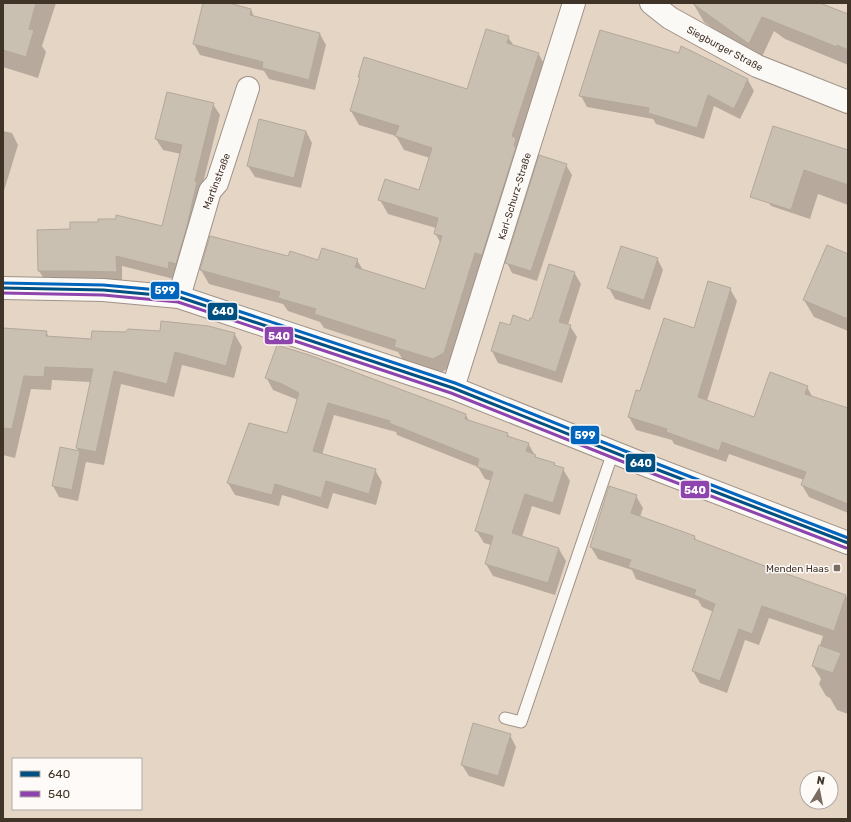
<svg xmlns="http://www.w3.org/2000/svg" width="851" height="822" font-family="Rubik,sans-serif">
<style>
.shadow{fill:#0003}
.building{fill:#cac0b2;stroke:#b2a89b}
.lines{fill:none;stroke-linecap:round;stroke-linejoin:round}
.service-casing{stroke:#9f9286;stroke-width:13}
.minor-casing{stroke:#9f9286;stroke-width:24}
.tertiary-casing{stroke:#9f9286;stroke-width:24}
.service{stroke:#fbf9f6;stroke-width:11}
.minor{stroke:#fbf9f6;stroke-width:22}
.tertiary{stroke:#fbf9f6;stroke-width:22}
.bus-1-casing{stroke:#fefaf7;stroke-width:6}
.bus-2-casing{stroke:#fefaf7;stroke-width:6}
.bus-3-casing{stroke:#fefaf7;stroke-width:6}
.bus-1{stroke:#005081;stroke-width:3}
.bus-2{stroke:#8e44ad;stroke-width:3}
.bus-3{stroke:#0065bd;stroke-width:3}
.poi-dot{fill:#7a6c60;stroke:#fefaf7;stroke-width:1.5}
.labels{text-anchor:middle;stroke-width:3;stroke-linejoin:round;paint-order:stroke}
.street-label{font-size:10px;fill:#403429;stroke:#fefaf7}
.poi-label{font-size:10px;fill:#403429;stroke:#fefaf7;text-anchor:end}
.line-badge{stroke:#fefaf7;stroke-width:1.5}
.badge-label{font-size:11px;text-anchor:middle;font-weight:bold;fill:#fff}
</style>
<rect width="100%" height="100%" fill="#e5d5c5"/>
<path class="shadow" d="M4 3H56L42 46 46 52 38 78 3 67Z
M204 3H225L251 10 255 18 320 34 326 45 315 90 269 79 264 71 200 55 194 44Z
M693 3H818L848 15V65L785 39 774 31 760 61 704 22Z
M508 37 514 46 538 53 546 67 451 367 442 372 403 360 398 352 324 328 320 322 288 311 283 304 209 284 201 270 289 257 318 261 357 260 363 270 426 290 441 244 435 233 436 228 388 214 380 200 420 191 430 158 404 150 396 136 359 125 351 111 361 79 359 76 467 90Z
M682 47 748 80 754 91 740 119 714 106 704 139 656 124 653 119 587 107 581 96 679 55Z
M213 104 220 115 201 191 174 279 122 266V283L46 282 39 271 163 227 181 154 163 150 156 139Z
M3 131 12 133 18 145 3 194Z
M306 131 312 143 301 188 255 177 248 166Z
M848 151V205L818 194 810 219 771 206 756 181Z
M566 165 572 175 537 281 512 273 507 263Z
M848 255V331L814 317 804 300Z
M657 258 663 270 650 310 615 299 609 288Z
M574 272 581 284 568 325 570 326 577 337 562 383 498 363 492 351 510 326 529 322 532 320Z
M730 289 737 301 707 401 755 418 807 387 813 398 848 410V513L809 497 802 485 804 480 729 454 726 462 674 444 672 440 636 430 629 417 641 392Z
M3 329 46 332 49 337 92 340 234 333 242 347 234 378 182 365 174 397 121 384 104 465 86 462 78 501 59 497 53 486 79 452 77 448 91 382 52 380 51 390 31 389 15 458 3 455Z
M311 357 466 415 469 421 507 433 510 438 528 443 537 459 554 464 556 467 563 469 570 481 560 515 532 506 522 537 559 549 566 561 555 595 493 576 486 564 491 545 484 543 476 530 492 481 485 479 478 467 397 435 396 432 334 415 322 455 375 470 382 482 376 505 333 493 328 509 282 495 279 506 235 495 228 483 288 434 298 400 273 390 266 377Z
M636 496 643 508 640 517 694 536 697 541 846 596 848 599V714L837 710 830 698 826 696 819 684 821 679 813 666 823 636 769 618 759 645 745 640 727 693 700 683 693 671 714 612 702 607 698 600 636 579 632 570 598 559 591 547Z
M510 735 516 747 504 787 469 776 462 765Z"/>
<path class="building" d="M3 3H36L29 29 34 30 26 57 3 50Z
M203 3H229L251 9 250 15 320 33 309 80 262 68 263 62 193 44Z
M692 3H820L848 14V50L837 45V47L762 17 749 44Z
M486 29 509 36 507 43 539 53 512 136 516 138 514 146 516 147 482 255 475 253 444 353 433 359 394 347 396 340 314 314 316 309 278 298 280 292 200 270 210 236 288 256 290 251 318 260 322 248 358 259 355 267 425 289 442 236 434 234 438 218 378 200 385 179 419 190 432 148 395 136 399 126 350 111 360 77H358L364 57 467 89Z
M600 30 679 53 681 46 748 79 734 109 708 95 697 128 648 113 649 108 579 96Z
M167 92 214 103 195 181 197 182 186 230 176 264 169 262 168 269 116 256 117 272 71 271H38L37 230 70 229V222H98V219H116V215L162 226 182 145 155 139Z
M259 119 306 131 294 178 247 166Z
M773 126 848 150V185L804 170 791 210 750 197Z
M539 155 567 164 531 271 505 263Z
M827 245 848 254V319L803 300Z
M621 246 658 258 644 300 607 288Z
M549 264 575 272 559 322 571 325 556 372 491 351 500 322 510 325 513 315 529 321 530 318H532Z
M708 281 731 288 698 397 754 417 770 372 808 386 805 394 848 408V504L801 485 806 472 722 442 719 451 666 432 667 429 628 417 636 390 640 391 664 318 694 328Z
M161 321 208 326 235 333 226 366 175 352 167 384 114 371 96 452 76 448 93 369 45 367 44 377 24 376 12 429 3 428V328L47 331 46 336 91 339 92 331 125 332 128 329 160 331Z
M277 345 312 356 466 414 465 419 508 433 507 436 529 443 526 451 536 455 535 457 555 463 554 465 564 468 553 503 525 494 512 533 559 548 548 583 485 564 493 536 475 531 493 472 477 467 479 459 389 423 390 421 328 403 313 451 376 469 369 494 326 481 321 498 275 484 272 495 227 483 249 423 287 433 299 393 282 384 265 378Z
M60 447 80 451 72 490 52 486Z
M609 486 637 495 631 513 695 536 694 539 762 565 846 595 834 631 762 606 752 634 739 629 720 681 692 671 715 604 694 595 696 590 628 567 631 560 590 547Z
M819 645 841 653 833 673 812 666Z
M473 723 511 734 498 776 461 765Z"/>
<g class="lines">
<g class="service-casing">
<path id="service" d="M505 718 521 722 613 452"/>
</g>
<g class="minor-casing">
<path id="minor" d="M651 3 670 18 757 66 848 102
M179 297 210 191 217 183 248 88
M453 388 574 3"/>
</g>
<g class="tertiary-casing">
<path id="tertiary" d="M3 288 103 290 179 297 453 388 648 466 848 543"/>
</g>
<use href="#service" class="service"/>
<use href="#minor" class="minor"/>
<use href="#tertiary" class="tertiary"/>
<g class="bus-1-casing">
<path id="bus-1" d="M3 288 103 290 179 297 453 388 648 466 848 543"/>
</g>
<g class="bus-2-casing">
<path id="bus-2" d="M3 293 103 295 178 302 451 393 646 471 846 548"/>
</g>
<g class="bus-3-casing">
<path id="bus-3" d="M3 283 103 285 181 292 455 383 650 461 848 538"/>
</g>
<use href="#bus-1" class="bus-1"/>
<use href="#bus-2" class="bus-2"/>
<use href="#bus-3" class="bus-3"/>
</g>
<rect class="poi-dot" x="833" y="564" width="8" height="8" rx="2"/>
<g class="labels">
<g class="street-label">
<text transform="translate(725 48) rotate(28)" y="4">Siegburger Straße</text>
<text transform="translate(216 181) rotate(-69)" y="4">Martinstraße</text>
<text transform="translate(514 196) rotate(-73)" y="4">Karl-Schurz-Straße</text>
</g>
<g class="poi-label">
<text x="829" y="572">Menden Haas</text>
</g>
</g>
<g class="line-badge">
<rect x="150" y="281" width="30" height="19" rx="4" fill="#0065bd"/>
<rect x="207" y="302" width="31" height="19" rx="4" fill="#005081"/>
<rect x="264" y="326" width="30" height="19" rx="4" fill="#8e44ad"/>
<rect x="570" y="425" width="30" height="20" rx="4" fill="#0065bd"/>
<rect x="625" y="453" width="31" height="20" rx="4" fill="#005081"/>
<rect x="680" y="480" width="30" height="19" rx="4" fill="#8e44ad"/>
</g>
<g class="badge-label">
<text x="165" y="294">599</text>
<text x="223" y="315">640</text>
<text x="279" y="340">540</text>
<text x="585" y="439">599</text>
<text x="641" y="467">640</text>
<text x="695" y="494">540</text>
</g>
<rect width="851" height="822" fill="none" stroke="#403429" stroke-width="8"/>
<rect x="12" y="758" width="130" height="52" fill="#fefaf7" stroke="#b2aba5"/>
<rect x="20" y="771" width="20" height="6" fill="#005081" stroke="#b2aba5"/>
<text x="48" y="778" font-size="12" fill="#403429">640</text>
<rect x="20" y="791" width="20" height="6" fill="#8e44ad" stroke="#b2aba5"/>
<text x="48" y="798" font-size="12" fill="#403429">540</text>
<g transform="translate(819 790) rotate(10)"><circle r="19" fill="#fefaf7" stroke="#b2aba5"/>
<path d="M0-3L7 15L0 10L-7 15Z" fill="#7a6c60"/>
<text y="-6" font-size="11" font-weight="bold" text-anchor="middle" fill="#403429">N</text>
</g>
</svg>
